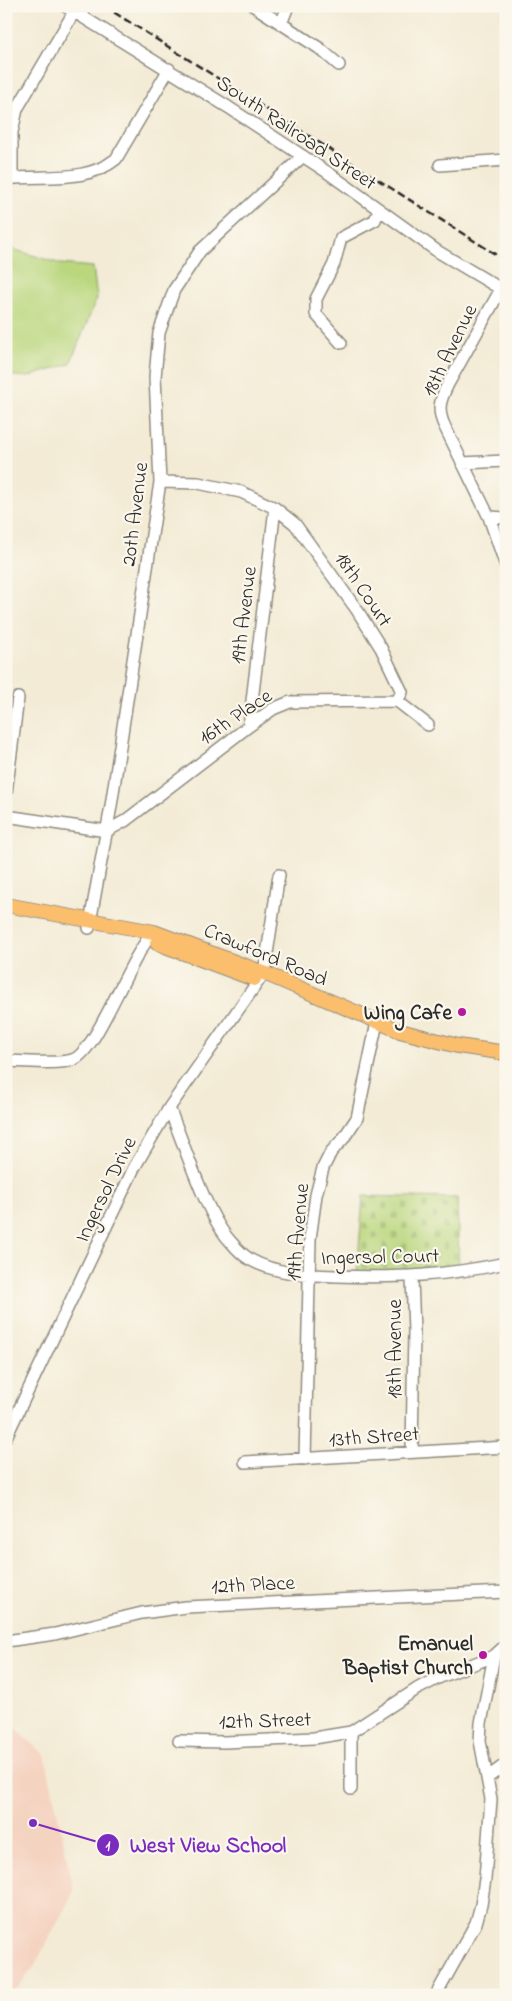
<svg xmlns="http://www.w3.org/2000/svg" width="512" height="2001" font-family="'Indie Flower',sans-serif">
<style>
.built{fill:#f5d3c1}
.cemetery{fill:url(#cemetery-stones);stroke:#728154}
.garden{fill:#bad77e;stroke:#728154}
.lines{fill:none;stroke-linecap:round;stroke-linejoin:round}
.minor-casing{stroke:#8f8b80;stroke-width:14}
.major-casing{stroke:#8f8b80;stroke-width:16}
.minor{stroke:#fff;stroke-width:11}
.major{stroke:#fabe6d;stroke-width:14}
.rail{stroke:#2b2b2b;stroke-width:2.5;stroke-dasharray:8 4;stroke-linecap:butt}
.poi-dot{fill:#b5179e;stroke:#fbf7ec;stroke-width:2}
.labels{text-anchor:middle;stroke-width:4.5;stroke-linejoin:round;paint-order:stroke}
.street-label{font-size:21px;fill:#2b2b2b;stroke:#fbf7ec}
.poi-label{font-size:21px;font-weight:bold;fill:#2b2b2b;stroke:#fbf7ec;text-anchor:end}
.leader{fill:none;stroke:#7b2cbf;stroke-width:2}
.callout-dot{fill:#7b2cbf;stroke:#fbf7ec;stroke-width:2}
.mark-label{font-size:15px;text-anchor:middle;font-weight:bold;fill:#fff}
.callout-label{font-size:22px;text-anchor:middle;font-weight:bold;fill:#7b2cbf;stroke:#fbf7ec;stroke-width:4.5;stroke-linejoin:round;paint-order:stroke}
</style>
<defs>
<pattern id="cemetery-stones" width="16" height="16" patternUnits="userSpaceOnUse" patternTransform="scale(1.25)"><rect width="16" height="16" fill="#bad77e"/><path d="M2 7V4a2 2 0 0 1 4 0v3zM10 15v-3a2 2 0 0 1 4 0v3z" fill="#a0b96d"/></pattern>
</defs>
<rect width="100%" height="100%" fill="#fbf7ec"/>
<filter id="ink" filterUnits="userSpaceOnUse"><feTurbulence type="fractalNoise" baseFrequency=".02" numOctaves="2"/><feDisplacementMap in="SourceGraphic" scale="10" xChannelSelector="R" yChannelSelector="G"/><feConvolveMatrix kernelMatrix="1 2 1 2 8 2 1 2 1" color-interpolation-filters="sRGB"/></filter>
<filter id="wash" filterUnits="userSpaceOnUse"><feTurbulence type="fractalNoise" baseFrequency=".0096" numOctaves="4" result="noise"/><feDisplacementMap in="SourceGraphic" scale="20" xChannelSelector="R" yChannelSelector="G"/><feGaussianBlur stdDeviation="1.12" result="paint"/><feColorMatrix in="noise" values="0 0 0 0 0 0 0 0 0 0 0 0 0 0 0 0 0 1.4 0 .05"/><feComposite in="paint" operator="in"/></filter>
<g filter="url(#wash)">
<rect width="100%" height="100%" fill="#f3ebd5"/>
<path class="built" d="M6 1720 45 1755 74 1891 34 1967 12 1995H6Z"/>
<path class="cemetery" d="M363 1196 457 1198 459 1268 357 1275Z"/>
<path class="garden" d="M6 247 61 264 93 267 97 298 70 364 28 377 6 375Z"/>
</g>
<g filter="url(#ink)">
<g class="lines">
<g class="minor-casing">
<path id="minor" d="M65 6 228 107 327 172 437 251 506 292
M254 6 319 48 339 65
M281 24 288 6
M440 165 506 160
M12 178V132L17 109 74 12
M6 179C44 174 85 184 116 159L169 69
M501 289 448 384C440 400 437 409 444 425L489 517 506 566
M341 343 316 314V299L334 264 341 238 375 220 379 210
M462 463 506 461
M160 482 198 483 241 492 275 508 295 524 357 610 381 648 402 692 397 701
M489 517 506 518
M249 726 275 508
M6 793 18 698
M6 816 107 831 125 821 249 726 273 709 290 702 397 701 428 725
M89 928 111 806 160 482 155 377 159 333 174 290 200 251 303 156
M6 1061C25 1061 55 1065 72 1060 97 1053 129 956 154 932
M169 1108C184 1143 206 1216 231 1242 236 1248 244 1256 251 1260 276 1274 307 1275 336 1276 398 1278 445 1276 506 1263
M412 1278 414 1331 412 1451
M6 1437 134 1168 169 1108 264 973 279 875
M305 1459 310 1239 316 1195 323 1168 331 1152 343 1139 357 1118 377 1022
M245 1462 506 1447
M6 1641 55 1634 142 1613 186 1607 506 1592
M351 1732V1789
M179 1741 225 1742 314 1738 351 1732 417 1689 440 1677 494 1656
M487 1778 506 1764
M436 1995 476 1923 481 1905 485 1879 491 1799 480 1741 481 1723 494 1656 506 1645"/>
</g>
<g class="major-casing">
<path id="major" d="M6 905 154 932 264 973 400 1031 458 1046 506 1053
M157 943 254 979"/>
</g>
<use href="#minor" class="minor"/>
<use href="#major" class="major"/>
<path class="rail" d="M104 6 506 261"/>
</g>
</g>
<g class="poi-dot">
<circle cx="462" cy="1012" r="5"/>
<circle cx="483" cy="1655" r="5"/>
</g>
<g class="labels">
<g class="street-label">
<text transform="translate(297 132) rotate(34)" y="7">South Railroad Street</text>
<text transform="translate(449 350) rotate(-64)" y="7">18th Avenue</text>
<text transform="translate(134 514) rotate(-83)" y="7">20th Avenue</text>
<text transform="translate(364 589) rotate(56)" y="7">18th Court</text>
<text transform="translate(243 615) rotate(-83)" y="7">19th Avenue</text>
<text transform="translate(235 716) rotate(-34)" y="7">16th Place</text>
<text transform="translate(266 954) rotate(23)" y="7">Crawford Road</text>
<text transform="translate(105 1189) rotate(-64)" y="7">Ingersol Drive</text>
<text transform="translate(297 1232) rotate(-85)" y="7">19th Avenue</text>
<text transform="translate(380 1256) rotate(-1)" y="7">Ingersol Court</text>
<text transform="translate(394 1349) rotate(-90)" y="7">18th Avenue</text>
<text transform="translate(374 1436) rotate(-4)" y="7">13th Street</text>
<text transform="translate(253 1584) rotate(-3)" y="7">12th Place</text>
<text transform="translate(265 1720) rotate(-2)" y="7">12th Street</text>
</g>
<g class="poi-label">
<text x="452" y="1019">Wing Cafe</text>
<text x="473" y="1650">Emanuel<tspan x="473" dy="24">Baptist Church</tspan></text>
</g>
</g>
<path class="leader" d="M33 1823L108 1845"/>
<g class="callout-dot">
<circle cx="33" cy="1823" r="5"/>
<circle cx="108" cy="1845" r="12"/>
</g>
<g class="mark-label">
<text x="108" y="1850">1</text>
</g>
<g class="callout-label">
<text x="208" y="1852">West View School</text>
</g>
<rect width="512" height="2001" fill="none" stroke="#fbf7ec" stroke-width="25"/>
</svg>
